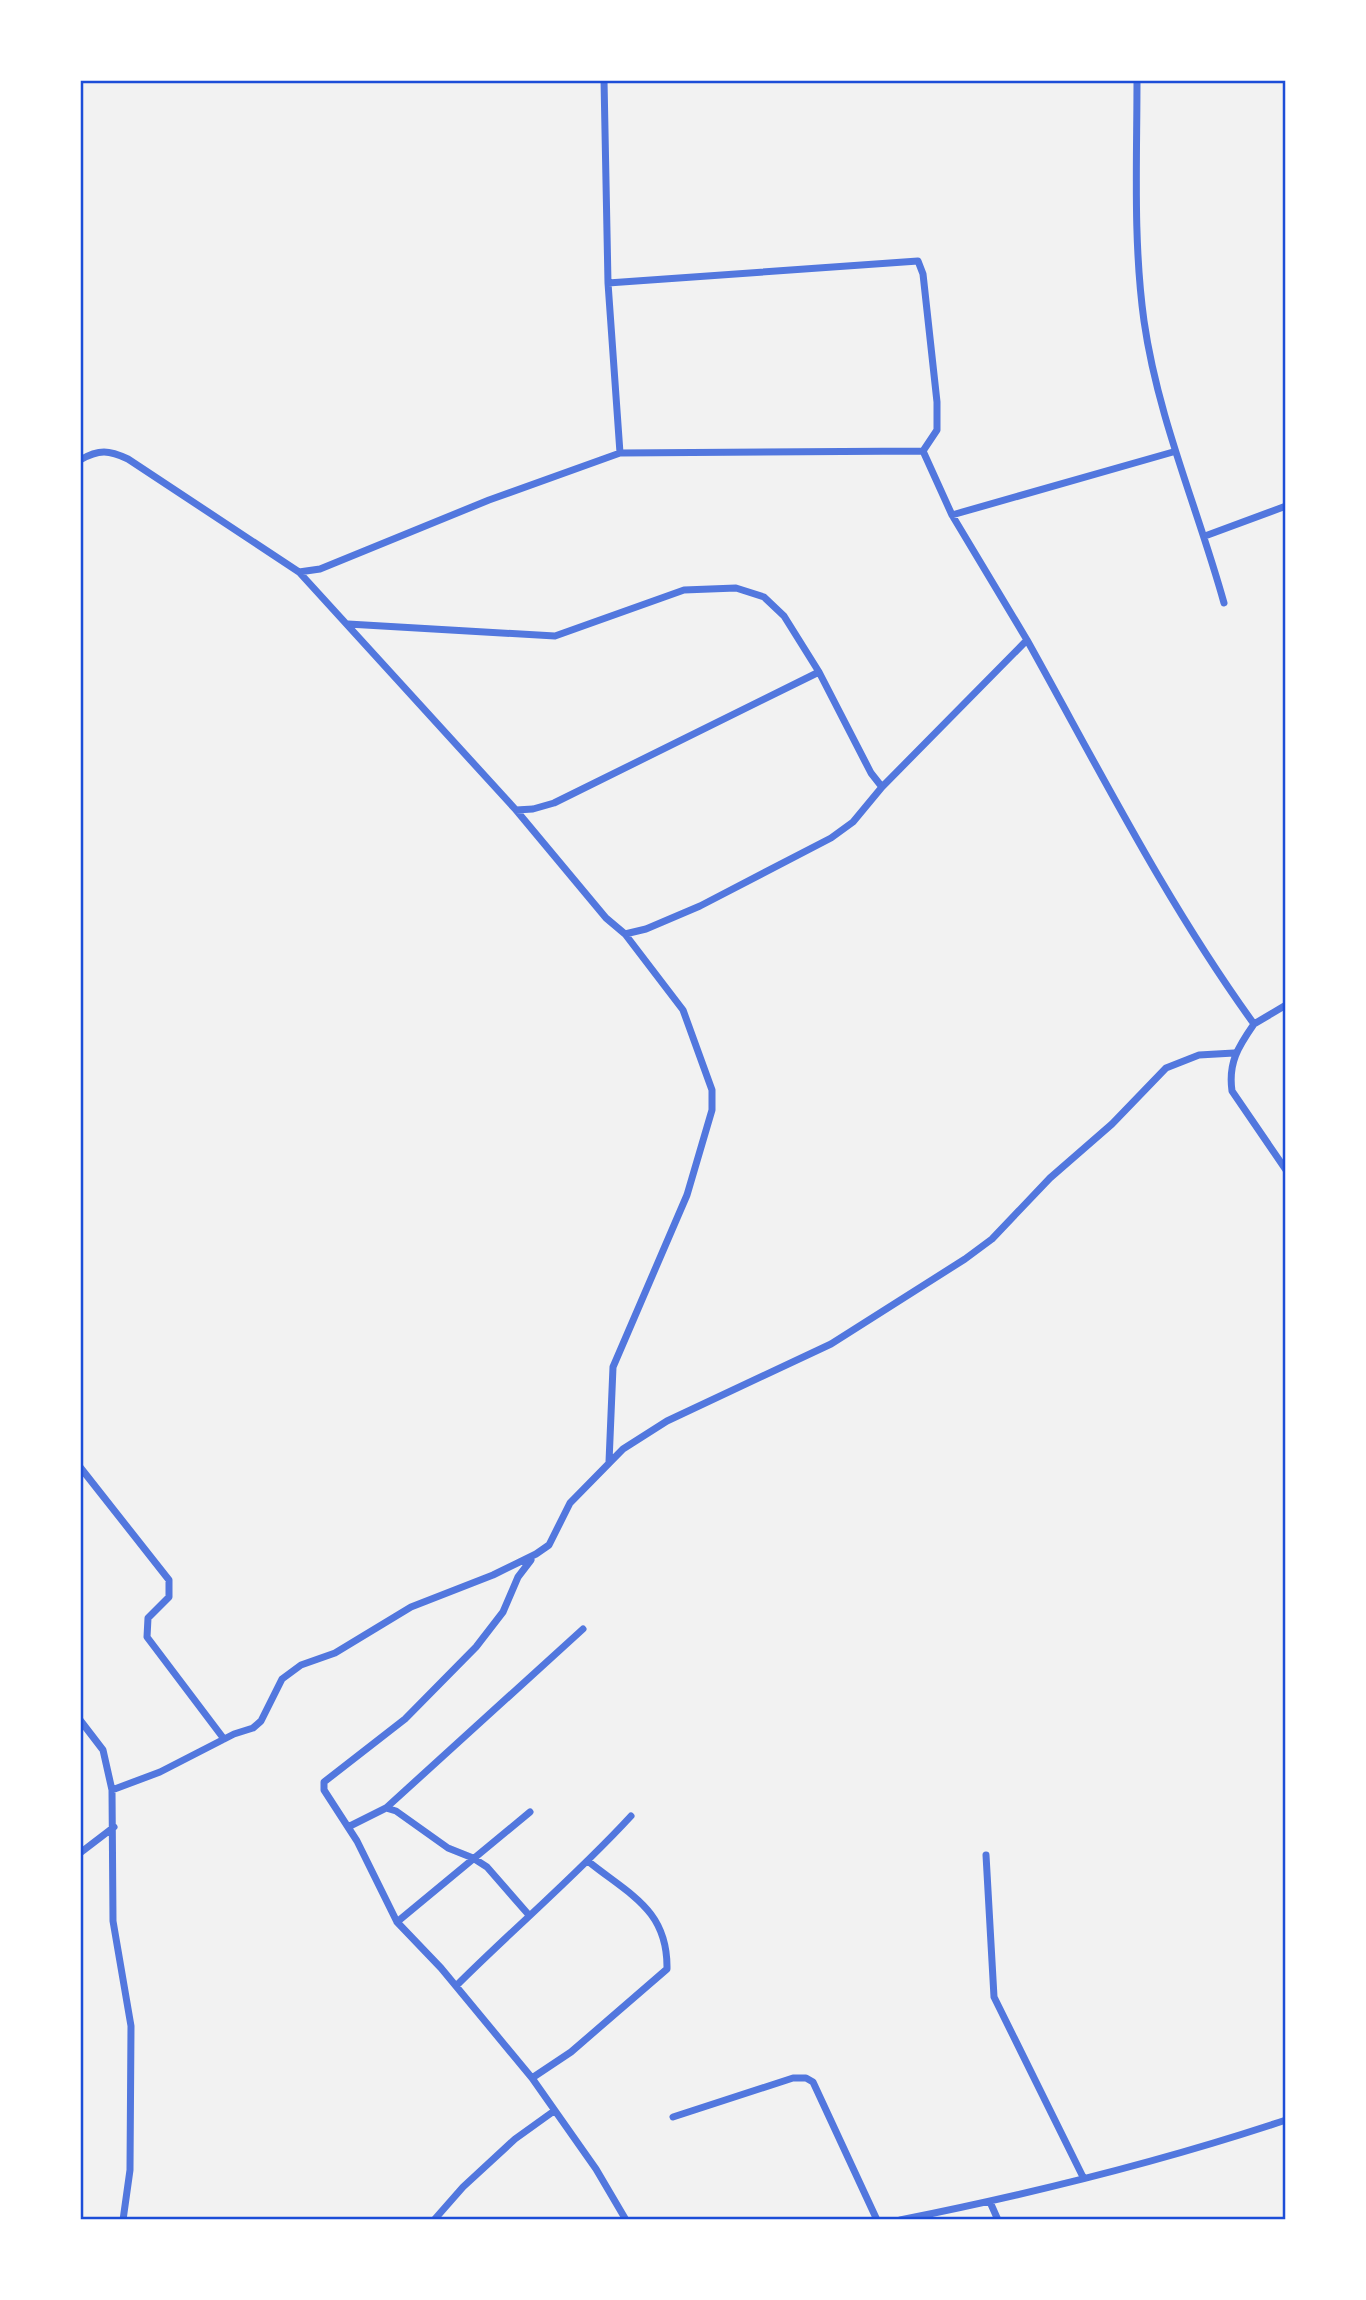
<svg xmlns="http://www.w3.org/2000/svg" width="1366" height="2300" font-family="'Source Sans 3',sans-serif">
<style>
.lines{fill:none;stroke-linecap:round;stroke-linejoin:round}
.minor{stroke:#5277de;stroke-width:7}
.neatline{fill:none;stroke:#1d4ed8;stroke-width:2.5}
</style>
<rect width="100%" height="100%" fill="#f2f2f2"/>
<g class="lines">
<path class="minor" d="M1137 80C1137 161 1133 241 1144 321 1158 419 1198 509 1224 603
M608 283 918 261 923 274 937 402V430L923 451
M80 460C99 449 109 450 128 459L299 572 320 569 489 500 620 453
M952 515 1173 452
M1205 536 1286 506
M299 572 516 810 533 809 554 803 819 672
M348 624 555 636 684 590 736 588 764 597 784 616 819 672 871 773 882 787
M1027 640C1099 769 1167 904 1254 1024L1286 1005
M516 810 606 918 625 934 646 929 700 906 831 838 853 822 882 787 1027 640 952 515 923 451 620 453 608 283 604 80
M1254 1024C1238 1047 1228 1063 1232 1091L1286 1170
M609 1462 613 1367 687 1195 712 1110V1090L683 1010 625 934
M80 1467 169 1580V1597L148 1618 147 1637 224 1739
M531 1560 518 1577 503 1612 476 1647 405 1719 324 1782V1790L357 1841 397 1922 441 1968 532 2078 596 2169 626 2220
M80 1720 103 1750 112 1790 113 1921 131 2026 130 2170 123 2220
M112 1790 160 1772 234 1734 253 1728 261 1721 282 1679 301 1665 335 1653 411 1607 493 1575 536 1554 549 1545 570 1503 623 1449 667 1421 831 1344 965 1259 992 1239 1050 1178 1112 1124 1166 1068 1199 1055 1234 1053
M386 1808 583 1629
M348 1827 386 1808 396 1811 448 1848 473 1858 487 1867 528 1914
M80 1853 114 1827
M986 1855 994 1997 1083 2177
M397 1922 530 1812
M456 1986C514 1928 576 1876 631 1816
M532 2078 571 2052 667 1969C668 1910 630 1895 589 1862
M673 2117 793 2078H806L813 2082 877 2220
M990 2202 998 2220
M434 2220 463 2187 515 2139 554 2111
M900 2220C1030 2194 1160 2162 1286 2120"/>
</g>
<rect width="1366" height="2300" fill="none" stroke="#ffffff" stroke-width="164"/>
<rect x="82" y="82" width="1202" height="2136" class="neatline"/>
</svg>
